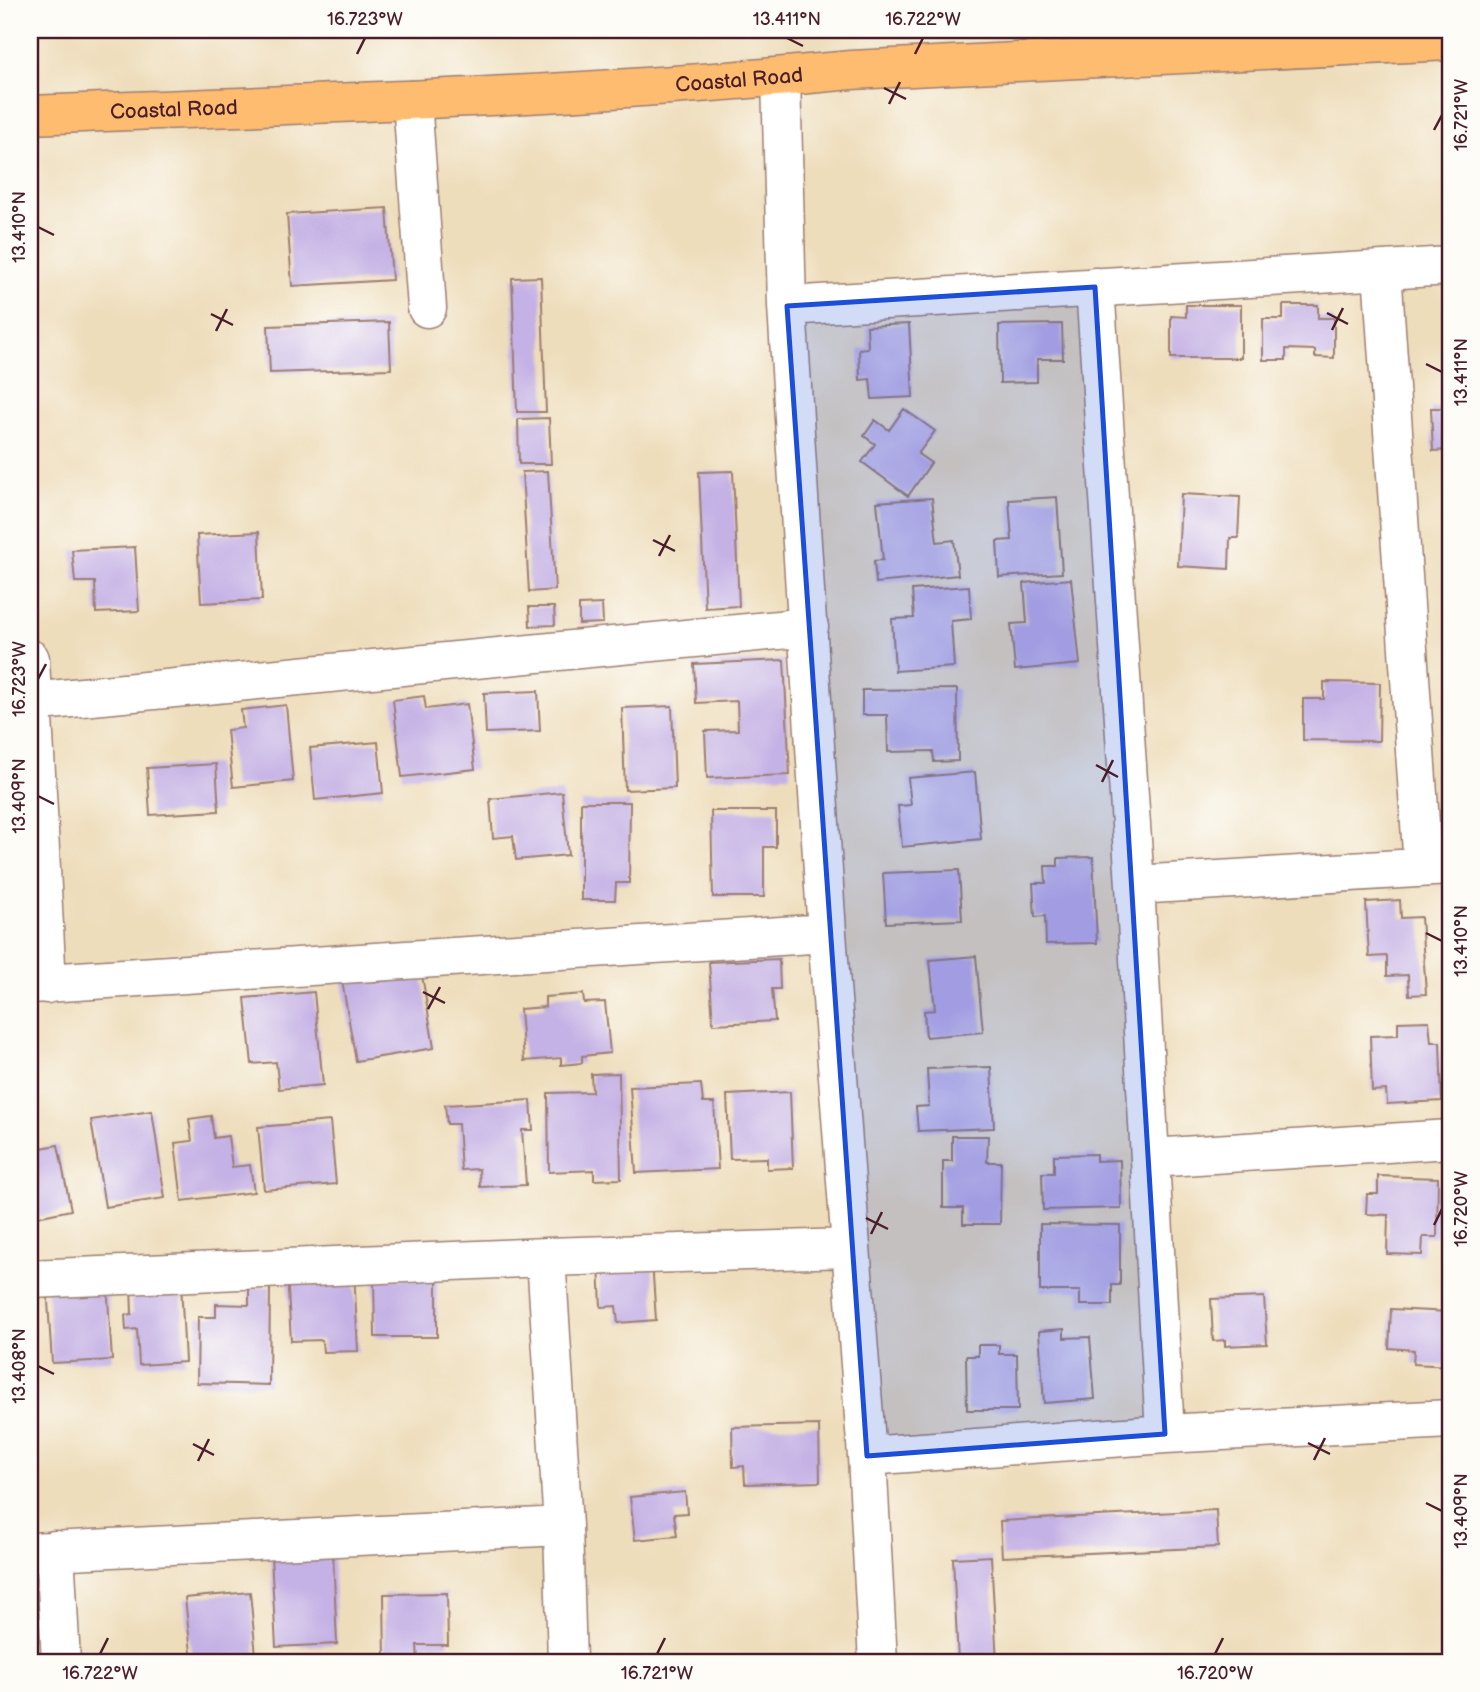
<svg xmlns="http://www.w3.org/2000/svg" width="1480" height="1692" font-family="'Balsamiq Sans',sans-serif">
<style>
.building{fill:#c4b1e5}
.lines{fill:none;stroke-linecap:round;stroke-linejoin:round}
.minor-casing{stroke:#9c7e73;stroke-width:41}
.major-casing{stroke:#9c7e73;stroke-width:41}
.minor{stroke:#fff;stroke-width:38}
.major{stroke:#febc70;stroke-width:38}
.marked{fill:#1d4ed8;fill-opacity:0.2;stroke:#1d4ed8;stroke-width:5;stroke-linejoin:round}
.ticks{fill:none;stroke:#4a1f2b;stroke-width:2.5}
.labels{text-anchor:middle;stroke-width:5;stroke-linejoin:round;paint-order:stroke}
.street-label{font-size:21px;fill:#4a1f2b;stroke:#fdfcf7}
.neatline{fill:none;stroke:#4a1f2b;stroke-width:2.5}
.ticks-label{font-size:18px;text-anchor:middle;fill:#4a1f2b}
</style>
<rect width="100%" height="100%" fill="#fdfcf7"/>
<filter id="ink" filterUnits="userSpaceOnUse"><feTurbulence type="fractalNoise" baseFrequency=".0143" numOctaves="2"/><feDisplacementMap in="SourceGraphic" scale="14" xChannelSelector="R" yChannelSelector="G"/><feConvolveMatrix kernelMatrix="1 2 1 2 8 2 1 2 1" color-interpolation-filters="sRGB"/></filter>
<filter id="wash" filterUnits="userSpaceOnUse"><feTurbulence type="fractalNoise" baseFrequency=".00686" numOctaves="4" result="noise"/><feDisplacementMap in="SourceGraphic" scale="28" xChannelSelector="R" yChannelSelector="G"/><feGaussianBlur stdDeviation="1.57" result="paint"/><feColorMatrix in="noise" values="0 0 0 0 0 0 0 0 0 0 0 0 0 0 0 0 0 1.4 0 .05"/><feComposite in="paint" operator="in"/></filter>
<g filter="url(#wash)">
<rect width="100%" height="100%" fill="#edb"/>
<g id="blocks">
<path class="building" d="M387 208 392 280 292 286 287 214Z
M541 277 546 412H517L512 278Z
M1186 305H1241V358H1171V316L1186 317Z
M1283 305H1318V318H1334V358L1315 357V350L1286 349V360H1263V319H1283Z
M389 322 391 369 270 373 268 326Z
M909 324 913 397 872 399 870 379 860 380 859 349 868 348 867 326Z
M1062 324 1063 359H1037V382L1000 383 999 325Z
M1431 408H1450V450L1433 451Z
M904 409 935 431 918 454 931 463 908 496 862 462 875 444 864 436 875 420 889 430Z
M549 418 551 464H519L518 419Z
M548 471 555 590 529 592 522 472Z
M733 471 739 606 705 608 699 472Z
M1181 494 1240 497 1238 538H1230L1229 569 1178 566Z
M1057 497 1062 573 999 577 997 541 1012 540 1009 500Z
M932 498 937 542 954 540 958 575 876 583 874 561 883 560 877 502Z
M259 532 262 600 201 603 197 535Z
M135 547 139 611 96 613 95 582H75L72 550Z
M1071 579 1080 664 1015 670 1011 624 1027 623 1024 583Z
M969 586 971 619 951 621 954 667 895 671 892 619 914 618 912 590Z
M602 604 603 623 579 624V605Z
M529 607H554L555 625 530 626Z
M784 660 790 775 707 778 705 731 738 730 737 701 696 703 694 664Z
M1324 682 1380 683 1379 741 1303 740V699H1324Z
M957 689 958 761 934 762 933 751 888 752 887 715H862V690Z
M538 691 540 731 486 733 484 693Z
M424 696 426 709 467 704 475 769 402 777 393 700Z
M286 705 293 781 233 787 227 730 243 728 241 710Z
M672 706 675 788 625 790 622 708Z
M378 742 383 793 315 800 310 748Z
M216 764 219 811 150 815 147 768Z
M975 772 981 839 902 847 898 806 911 805 908 778Z
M562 792 568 855 516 860 513 836 493 838 490 799Z
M581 802H630L629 883H616L615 900H581Z
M711 811H776V847H764V897H713Z
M1093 857 1097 943 1046 944 1045 916 1035 917 1033 883H1046L1045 866H1058V858Z
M959 870 962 920 886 923 883 873Z
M1400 900 1401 918 1421 917 1426 994 1409 995 1408 975 1387 976V956L1369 957 1366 902Z
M976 956 983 1032 926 1037 924 1011 935 1010 930 960Z
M779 959 780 989H772L775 1021 713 1024 709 962Z
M375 975 376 982 422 975 434 1048 356 1061 342 981Z
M314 992 323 1085 279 1089 276 1062 252 1064 245 998Z
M583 994 584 1003 605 1002 610 1053 582 1056V1063L561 1065V1058L524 1061 520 1009 545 1007V997Z
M1429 1021 1431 1042H1440L1442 1101 1387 1104 1386 1090 1372 1091 1370 1036 1398 1035V1022Z
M991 1067 994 1128 918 1131 916 1107 929 1106 927 1069Z
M30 1068 36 1103 30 1104Z
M619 1073 621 1179 594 1180V1170L549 1172 548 1093 592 1092 591 1074Z
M701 1084 703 1103H714L718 1169 636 1173 630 1087Z
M790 1092 793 1168 767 1169V1158L730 1159 727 1095Z
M531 1100 533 1130H522L526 1185 480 1187 479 1169 461 1170 458 1124H447L445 1105Z
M152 1111 165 1198 105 1207 91 1120Z
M211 1116 214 1138 228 1136 232 1167 250 1165 254 1192 182 1201 175 1143 192 1141 189 1119Z
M330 1121 336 1184 264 1190 258 1127Z
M952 1136H988L987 1162H1001L1000 1224H963V1208H943V1161H952Z
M58 1145 71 1210 32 1218 30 1207V1150Z
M1096 1154V1161L1120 1160 1121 1208 1043 1210 1042 1173H1054V1155Z
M1378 1176 1438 1178 1437 1237H1423L1422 1255 1387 1254 1388 1215 1366 1214 1367 1194H1378Z
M1040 1224 1120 1225V1285H1112V1305H1080V1291H1040Z
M652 1261 656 1320 618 1323 616 1306 601 1307 599 1264Z
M354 1270 358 1351 323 1352 322 1340 291 1341 287 1274Z
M374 1279H437V1337H375Z
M181 1282 185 1362 139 1365 137 1329 126 1330 125 1315 132 1314 131 1285Z
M107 1283 112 1360 52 1363 47 1286Z
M249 1287H270L269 1385 197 1383 198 1317H216V1304L249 1305Z
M1264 1297 1267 1344 1225 1346V1340L1213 1341 1211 1299Z
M1391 1309 1450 1312V1366L1413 1364 1414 1350 1389 1348Z
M1064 1329V1338L1090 1337 1095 1399 1044 1403 1039 1331Z
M978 1345H999V1354H1017L1018 1410H967L966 1356H978Z
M819 1425 820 1482 745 1484 744 1466 733 1467 732 1427Z
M685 1492 687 1513 674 1514 677 1536 635 1540 630 1497Z
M1216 1510 1218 1547 1002 1557 1000 1521Z
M333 1553 337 1644 276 1647 271 1556Z
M991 1556 997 1662H958L953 1558Z
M250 1592 256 1656 192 1662 185 1598Z
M447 1593 448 1645H417L418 1662H385L384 1594Z"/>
</g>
</g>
<g filter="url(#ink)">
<use href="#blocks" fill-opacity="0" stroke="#9c7e73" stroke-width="2"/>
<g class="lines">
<g class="minor-casing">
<path id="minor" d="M781 77 787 306 793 403 827 933 867 1456 878 1662
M412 100 427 308
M1382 271 1423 867
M1095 287 1135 885 1165 1434
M787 306 1450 266
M30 659 47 984
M30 702 809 627
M1135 885 1450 866
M30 984 827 933
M1151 1158 1450 1139
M546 1257 563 1526 567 1662
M30 1279 546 1257 849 1248
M867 1456 1165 1434 1450 1419
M55 1550 61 1662
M30 1552 563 1526"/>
</g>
<g class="major-casing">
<g id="major">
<path id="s1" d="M30 115C304 104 578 97 851 70L1450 41"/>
</g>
</g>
<use href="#minor" class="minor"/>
<use href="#major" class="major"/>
</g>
</g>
<path class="marked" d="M1095 287 1165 1434 867 1456 787 306Z"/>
<path class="ticks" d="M787 38 803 46M357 54 365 38M915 54 923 38M884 88 906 99M889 104 900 82M1434 130 1442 115M38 227 54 235M1327 313 1348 324M211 314 233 325M1332 330 1343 308M216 331 227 309M1426 364 1442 372M653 540 675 551M659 556 670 535M38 679 46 664M1096 765 1118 777M1102 782 1113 760M38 796 54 804M1426 933 1442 941M423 992 445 1003M428 1009 440 987M866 1218 888 1229M1434 1225 1442 1209M871 1234 882 1212M38 1366 54 1374M1308 1443 1330 1454M193 1444 214 1455M1314 1460 1325 1438M198 1461 209 1439M1426 1503 1442 1511M100 1654 108 1638M657 1654 665 1638M1215 1654 1223 1638"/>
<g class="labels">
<g class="street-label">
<text dy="7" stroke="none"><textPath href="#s1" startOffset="710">Coastal Road</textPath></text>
<text dy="7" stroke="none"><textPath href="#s1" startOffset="144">Coastal Road</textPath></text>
</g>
</g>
<rect width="1480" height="1692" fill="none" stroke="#fdfcf7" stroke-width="77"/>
<rect x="38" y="38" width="1404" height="1616" class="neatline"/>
<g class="ticks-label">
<text x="365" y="25">16.723°W</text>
<text x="787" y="25">13.411°N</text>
<text x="923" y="25">16.722°W</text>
<text transform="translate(1461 115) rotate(-90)" y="6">16.721°W</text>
<text transform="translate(19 227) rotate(-90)" y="6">13.410°N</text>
<text transform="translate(1461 372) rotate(-90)" y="6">13.411°N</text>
<text transform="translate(19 679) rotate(-90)" y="6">16.723°W</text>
<text transform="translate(19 796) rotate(-90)" y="6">13.409°N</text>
<text transform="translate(1461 941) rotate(-90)" y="6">13.410°N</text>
<text transform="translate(1461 1209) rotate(-90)" y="6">16.720°W</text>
<text transform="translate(19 1366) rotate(-90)" y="6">13.408°N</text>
<text transform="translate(1461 1511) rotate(-90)" y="6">13.409°N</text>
<text x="100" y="1679">16.722°W</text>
<text x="657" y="1679">16.721°W</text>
<text x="1215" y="1679">16.720°W</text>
</g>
</svg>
